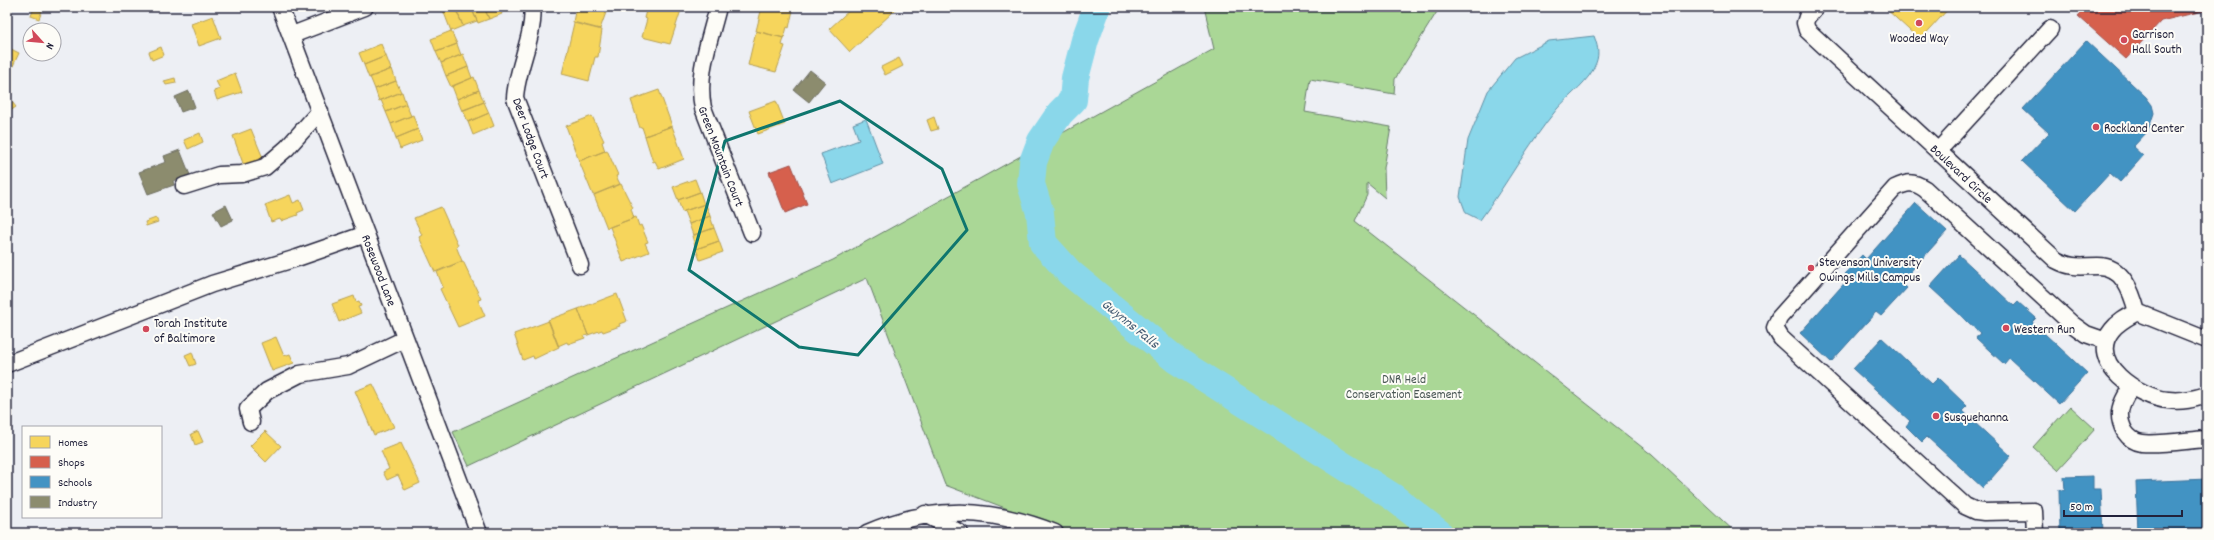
<svg xmlns="http://www.w3.org/2000/svg" width="2214" height="540" font-family="Dekko,sans-serif">
<style>
.green{fill:#aad796;stroke:#667c68}
.water{fill:#8ad7ea;stroke:#608fa4}
.homes{fill:#f6d55c;stroke:#b69f52}
.shops{fill:#d6604d;stroke:#a04d48}
.schools{fill:#4393c3;stroke:#39719a}
.industry{fill:#8c8c6e;stroke:#6c6c5f}
.lines{fill:none;stroke-linecap:round;stroke-linejoin:round}
.river{stroke:#8ad7ea;stroke-width:28}
.minor-casing{stroke:#22223b;stroke-width:19}
.minor{stroke:#fdfcf7;stroke-width:16}
.marked{fill:none;stroke:#0f766e;stroke-width:3;stroke-linejoin:round}
.poi-dot{fill:#d1495b;stroke:#fdfcf7;stroke-width:1.5}
.labels{text-anchor:middle;stroke-width:4;stroke-linejoin:round;paint-order:stroke}
.poi-label{font-size:13px;fill:#22223b;stroke:#fdfcf7;text-anchor:start}
.street-label{font-size:13px;fill:#22223b;stroke:#fdfcf7}
.park-label{font-size:13px;fill:#4b5856;stroke:#fdfcf7}
.water-label{font-size:14px;font-style:italic;fill:#415870;stroke:#fdfcf7}
</style>
<rect width="100%" height="100%" fill="#edeff4"/>
<filter id="ink" filterUnits="userSpaceOnUse"><feTurbulence type="fractalNoise" baseFrequency=".025" numOctaves="2"/><feDisplacementMap in="SourceGraphic" scale="8" xChannelSelector="R" yChannelSelector="G"/><feConvolveMatrix kernelMatrix="1 2 1 2 8 2 1 2 1" color-interpolation-filters="sRGB"/></filter>
<g filter="url(#ink)">
<path class="green" d="M1204 7H1440L1395 79 1394 94 1310 79 1305 112 1391 127 1384 168 1385 198 1367 183V195L1355 221 1652 455 1736 533H1071L945 485 867 278 469 466 453 432 833 260 1214 49Z
M1640 7H1722L1715 10H1661Z
M2070 406 2095 429 2058 470 2033 447Z"/>
<path class="water" d="M1594 36C1597 44 1600 53 1596 63 1590 81 1569 95 1557 109 1528 144 1507 184 1480 220L1466 213 1460 197 1468 140 1488 91 1515 58 1549 41Z
M866 119 883 164 832 184 821 154 859 140 853 124Z"/>
<path class="homes" d="M451 7H455L463 26 451 31 443 10Z
M455 7H471L477 21 463 26Z
M471 7H484L489 19 478 23Z
M484 7H499L502 14 489 19Z
M576 7H608L600 29 573 22Z
M647 7H682L670 44 642 37 647 19 644 18Z
M762 7H792L793 10 789 28 787 27 784 38 756 31Z
M853 7H889L893 12 850 52 829 29Z
M889 7H898L893 12Z
M1884 7H1950L1920 40Z
M34 8 42 11 39 19 31 16Z
M213 16 221 38 199 46 191 24Z
M574 23 602 30 598 57H595L589 81 562 74Z
M451 31 457 44 436 52 431 39Z
M756 31 784 38 782 45 785 46 776 72 748 65Z
M381 44 386 56 364 65 359 53Z
M457 44 461 55 441 63 436 52Z
M7 47 19 53 7 79Z
M161 47 164 55 152 60 149 52Z
M463 54 468 67 446 76 441 63Z
M386 56 391 69 369 78 364 65Z
M899 58 903 66 885 75 881 67Z
M468 67 472 78 451 87 446 76Z
M392 69 396 81 375 89 370 77Z
M235 73 242 92 217 100 214 91 220 89 216 81Z
M474 77 479 90 457 99 452 86Z
M175 78 176 83 166 85 164 81Z
M396 81 401 92 379 101 375 89Z
M479 90 484 102 462 111 457 99Z
M659 90 672 126 645 136 642 127 640 128 631 100Z
M402 92 406 104 386 112 381 100Z
M9 98 16 107 7 113V99Z
M776 101 785 124 758 134 749 111Z
M484 102 489 113 468 122 463 110Z
M406 104 411 116 391 124 386 112Z
M489 113 494 126 473 135 468 122Z
M413 115 418 129 396 138 391 124Z
M592 116 604 141 602 142 605 151 579 161 566 126Z
M934 117 938 129 931 131 927 120Z
M672 126 684 159 659 169 655 161 653 162 645 136Z
M251 129 263 158 258 160 260 164 244 166 233 136Z
M418 129 422 140 400 149 396 138Z
M200 133 203 142 188 149 184 140Z
M607 150 618 175 616 176 620 184 593 195 579 161Z
M695 179 700 192 678 200 673 187Z
M621 184 633 208 631 209 634 218 607 228 594 195Z
M700 192 704 204 682 212 678 200Z
M290 195 293 203 300 200 304 210 297 213 298 215 281 221 280 219 271 222 265 205Z
M706 204 710 216 689 224 684 211Z
M441 207 458 245 456 246 462 261 435 272 419 237 422 235 414 218Z
M710 216 714 228 693 235 689 224Z
M636 217 639 226 641 225 648 242 645 243 649 252 623 262 610 227Z
M156 218 158 222 146 226 145 222Z
M714 228 719 241 696 249 692 236Z
M719 241 723 252 700 260 696 249Z
M463 261 481 299 478 300 485 316 458 327 440 289 443 287 437 272Z
M617 294 627 321 619 324 620 326 603 332 602 330 588 335 578 309Z
M354 296 356 302 359 301 361 306 358 307 361 313 339 322 332 304Z
M578 309 588 335 584 336 585 338 568 344 567 342 558 346 548 320Z
M549 321 559 347 534 359 533 356 523 360 514 334Z
M276 337 284 356 290 354 294 363 272 371 261 343Z
M192 352 196 364 190 366 185 355Z
M373 384 394 427 374 435 355 391Z
M198 431 203 442 195 445 191 434Z
M265 431 281 446 266 462 250 446Z
M401 443 420 483 405 490 398 475 387 480 383 472 389 469 381 451Z"/>
<path class="shops" d="M2086 7H2207V10L2161 21 2126 59 2078 16Z
M791 164 807 204 785 213 769 172Z"/>
<path class="schools" d="M2086 41 2146 97 2152 105 2154 113 2148 131 2133 147 2143 156 2120 182 2110 173 2075 211 2022 161 2049 133 2023 109Z
M1916 203 1947 231 1901 282 1907 288 1881 316 1876 312 1831 362 1800 333 1849 278 1845 274 1862 255 1866 259Z
M1959 255 2014 306 2018 302 2036 318 2032 322 2087 373 2059 404 2009 358 2004 364 1976 338 1980 333 1930 287Z
M1882 338 1932 384 1938 378 1967 406 1962 411 2011 456 1983 488 1927 437 1922 442 1906 426 1910 421 1853 369Z
M2093 476V489H2101L2103 533H2060L2059 490H2065L2064 477Z
M2207 479V533H2138L2136 482Z"/>
<path class="industry" d="M810 70 825 82 809 102 794 90Z
M189 91 195 107 181 112 175 97Z
M180 150 190 175 173 181 174 185 148 194 139 172 166 162 164 156Z
M226 205 233 220 221 226 213 212Z"/>
<g class="lines">
<path class="river" d="M1097 7 1085 40 1075 78 1073 100 1060 113 1041 141 1033 162 1031 184 1040 213 1043 243 1070 273 1176 360 1393 497 1439 533"/>
<g class="minor-casing">
<path id="minor" d="M280 7 479 533
M532 7C536 32 516 70 515 98L580 265
M718 7C710 40 696 74 703 108L752 233
M1816 7 1807 17 1805 23 1807 30 2056 260C2073 269 2080 266 2098 266 2123 266 2132 293 2137 312
M292 35 365 7
M1938 151 2050 29
M184 186 219 175 242 174 265 167 287 148 320 111
M2207 340 2137 312C2128 317 2118 322 2112 330 2085 363 2140 398 2168 400 2182 402 2194 399 2207 395
M7 364 212 284 297 258 366 234
M2131 387C2121 403 2115 414 2125 432 2129 438 2135 442 2142 443 2158 445 2190 440 2207 439
M251 422 248 409 267 391 300 374 348 366 405 339
M925 514 960 533
M867 533C932 505 989 507 1055 533
M2035 533 2034 511 1984 512 1976 511 1965 506 1781 338 1775 328 1779 318 1895 188C1907 182 1913 181 1925 189L2072 324 2086 334 2106 341"/>
</g>
<use href="#minor" class="minor"/>
</g>
</g>
<path class="marked" d="M840 101 942 169 967 230 858 355 799 347 689 270 725 141Z"/>
<g class="poi-dot">
<circle cx="1919" cy="23" r="4"/>
<circle cx="2124" cy="40" r="4"/>
<circle cx="2096" cy="127" r="4"/>
<circle cx="1811" cy="268" r="4"/>
<circle cx="2006" cy="328" r="4"/>
<circle cx="146" cy="329" r="4"/>
<circle cx="1936" cy="416" r="4"/>
</g>
<g class="labels">
<g class="poi-label">
<text x="2132" y="38">Garrison<tspan x="2132" dy="15">Hall South</tspan></text>
<text x="1919" y="42" text-anchor="middle">Wooded Way</text>
<text x="2104" y="132">Rockland Center</text>
<text x="1819" y="266">Stevenson University<tspan x="1819" dy="15">Owings Mills Campus</tspan></text>
<text x="154" y="327">Torah Institute<tspan x="154" dy="15">of Baltimore</tspan></text>
<text x="2014" y="333">Western Run</text>
<text x="1944" y="421">Susquehanna</text>
</g>
<g class="street-label">
<text transform="translate(532 138) rotate(70)" y="5">Deer Lodge Court</text>
<text transform="translate(722 156) rotate(69)" y="5">Green Mountain Court</text>
<text transform="translate(1962 173) rotate(43)" y="5">Boulevard Circle</text>
<text transform="translate(380 270) rotate(69)" y="5">Rosewood Lane</text>
</g>
<g class="park-label">
<text x="1404" y="383">DNR Held<tspan x="1404" dy="15">Conservation Easement</tspan></text>
</g>
<g class="water-label">
<text transform="translate(1131 323) rotate(39)" y="5">Gwynns Falls</text>
</g>
</g>
<rect width="2214" height="540" fill="none" stroke="#fdfcf7" stroke-width="24"/>
<rect x="12" y="12" width="2190" height="516" fill="none" stroke="#22223b" stroke-width="1.5" filter="url(#ink)"/>
<rect x="22" y="426" width="140" height="92" fill="#fdfcf7" stroke="#a5a5ac"/>
<rect x="30" y="436" width="20" height="12" fill="#f6d55c" stroke="#a5a5ac"/>
<text x="58" y="446" font-size="12" fill="#22223b">Homes</text>
<rect x="30" y="456" width="20" height="12" fill="#d6604d" stroke="#a5a5ac"/>
<text x="58" y="466" font-size="12" fill="#22223b">Shops</text>
<rect x="30" y="476" width="20" height="12" fill="#4393c3" stroke="#a5a5ac"/>
<text x="58" y="486" font-size="12" fill="#22223b">Schools</text>
<rect x="30" y="496" width="20" height="12" fill="#8c8c6e" stroke="#a5a5ac"/>
<text x="58" y="506" font-size="12" fill="#22223b">Industry</text>
<g transform="translate(42 42) rotate(117)"><circle r="19" fill="#fdfcf7" stroke="#a5a5ac"/>
<path d="M0-3L7 15L0 10L-7 15Z" fill="#d1495b"/>
<text y="-6" font-size="11" font-weight="bold" text-anchor="middle" fill="#22223b">N</text>
</g>
<path d="M2064 510v6h118v-6" fill="none" stroke="#22223b" stroke-width="2"/>
<text x="2070" y="510" font-size="12" fill="#22223b" stroke="#fdfcf7" stroke-width="3" paint-order="stroke">50 m</text>
</svg>
